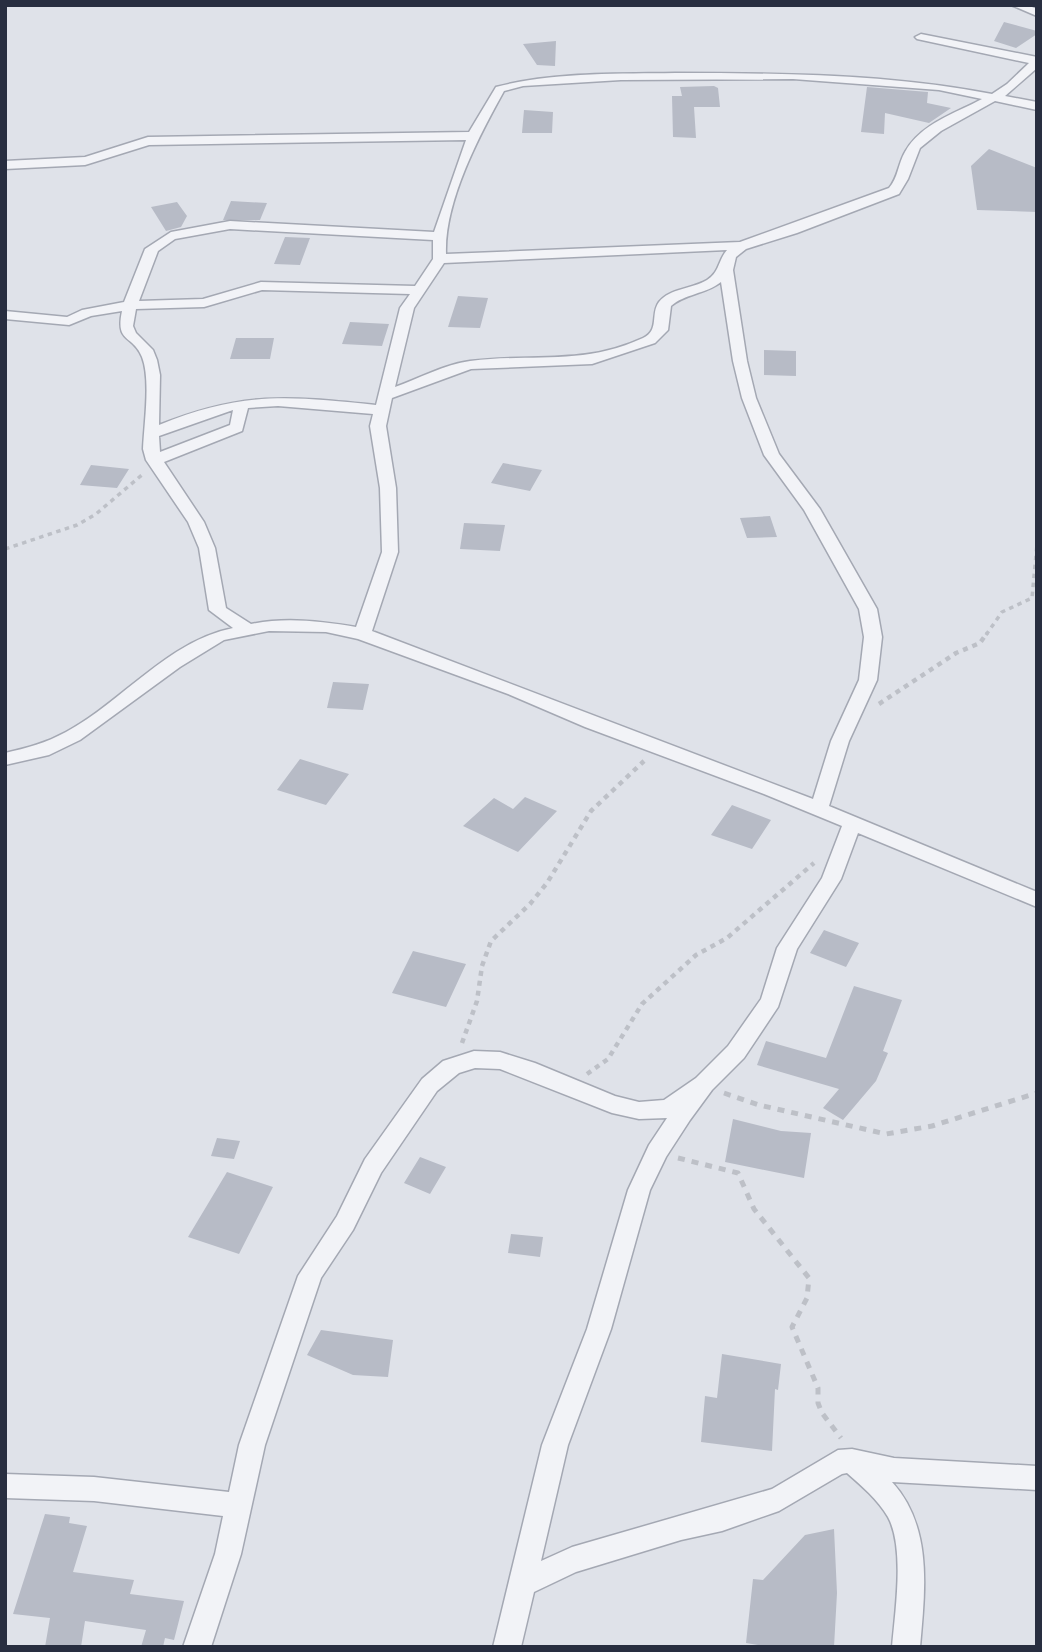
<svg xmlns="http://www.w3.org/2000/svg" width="1042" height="1652" font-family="'Exo 2',sans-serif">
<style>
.building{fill:#b7bbc6}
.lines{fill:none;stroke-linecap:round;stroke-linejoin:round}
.minor-casing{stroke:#a4a8b3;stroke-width:3}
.path-far2{stroke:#bdc0c7;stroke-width:3.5;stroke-dasharray:4.5 4.5;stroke-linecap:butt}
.path-far1{stroke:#bdc0c7;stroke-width:4.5;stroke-dasharray:5 5;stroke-linecap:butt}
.path{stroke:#bdc0c7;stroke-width:5;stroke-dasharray:7 7;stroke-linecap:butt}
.minor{fill:#f2f3f7;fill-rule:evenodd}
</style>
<rect width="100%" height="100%" fill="#dfe2e9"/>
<path class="building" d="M1004 22 1037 31V34L1016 48 994 41Z
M556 41 555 66 537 65 523 44Z
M714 86 718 88 720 107H694L696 138 673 137 672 96H682L680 87Z
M867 87 928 92 927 103 951 108 929 123 885 113 884 134 861 132Z
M524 110 553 112 552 133H522Z
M989 149 1037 168V212L977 210 971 166Z
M231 201 267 203 260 220H223Z
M177 202 187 216 181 227 166 231 151 207Z
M285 237 310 238 300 265 274 264Z
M458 296 488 298 480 328 448 327Z
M350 322 389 324 382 346 342 344Z
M236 338H274L270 359H230Z
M764 350 796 351V376L764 375Z
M503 463 542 470 530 491 491 483Z
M91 465 129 469 117 488 80 485Z
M770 516 777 537 747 538 740 518Z
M464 523 505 525 500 551 460 549Z
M333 682 369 684 363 710 327 708Z
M300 759 349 774 326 805 277 790Z
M525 797 557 811 518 852 463 826 494 798 513 809Z
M732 805 771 820 752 849 711 835Z
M824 930 859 943 846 967 810 953Z
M413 951 466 964 446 1007 392 993Z
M854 986 902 1000 883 1051 888 1053 876 1081 843 1120 823 1108 839 1089 757 1065 766 1041 826 1058Z
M733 1119 781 1131 811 1133 804 1178 725 1162Z
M217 1138 240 1141 234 1159 211 1156Z
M420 1157 446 1167 430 1194 404 1183Z
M227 1172 273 1187 239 1254 188 1237Z
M511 1234 543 1237 540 1257 508 1253Z
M321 1330 393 1340 388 1377 353 1375 307 1355Z
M722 1354 781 1364 778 1390 775 1389 772 1451 701 1442 705 1396 717 1398Z
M45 1514 70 1517 69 1523 87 1526 73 1572 134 1580 130 1594 184 1601 174 1640 165 1638 163 1647H141L146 1630 85 1621 81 1647H45L50 1618 13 1614Z
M834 1529 837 1593 834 1647H770L746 1643 753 1579 763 1580 805 1535Z"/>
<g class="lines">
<g class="minor-casing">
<path id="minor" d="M1011 5H1027L1037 9V16Z
M921 34 1037 57V68L1005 96 1037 102V110L995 101 941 131 920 148 908 179 899 194 797 233 746 249 736 257 733 270 747 361 756 398 779 454 820 509 877 609 882 637 877 680 849 741 829 806 1037 892V907L858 833 841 879 797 949 778 1007 744 1058 712 1090 690 1120 666 1157 650 1190 611 1329 568 1445 541 1561 572 1547 772 1489 838 1450 852 1449 894 1458 1037 1466V1490L892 1482C933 1527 925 1590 920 1647H892C895 1612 905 1548 888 1517 878 1500 862 1486 847 1473L842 1474 779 1511 722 1531 681 1540 576 1572 534 1592 521 1647H493L542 1445 587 1329 628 1190 649 1145 667 1118 639 1119 612 1113 500 1069 475 1068 459 1073 437 1091 381 1173 353 1230 321 1278 265 1445 241 1554 211 1647H183L215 1554 223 1516 94 1501 5 1498V1474L94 1477 229 1492 239 1445 298 1276 337 1216 365 1159 422 1079 443 1061 474 1051 500 1052 535 1063 615 1096 639 1102 664 1100 696 1078 728 1046 761 999 777 948 822 878 842 826 764 794 585 727 508 694 358 639 326 632 269 631 224 640 180 667 80 740 49 755 5 765V753C27 748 46 743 66 732 122 702 168 641 233 628L209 610 199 548 188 522 146 460 143 449C144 424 151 380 142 357 133 334 115 344 122 311L91 316 69 325 5 319V311L67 317 82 310 124 302 145 249 171 232 230 221 434 232 466 140 149 145 85 165 5 169V161L85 157 148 137 469 132 496 87C553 72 616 74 675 73 781 73 888 74 992 94L1007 84 1029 63 917 39 915 37ZM793 79 939 90 982 99C956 113 920 124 905 152 898 164 898 178 889 188L740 242 446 254C444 202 479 136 504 91L523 86 621 80ZM230 229 433 240V259L415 286 261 282 203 299 139 301 158 251 175 239ZM727 250C718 260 720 272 707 280 692 289 670 288 659 302 650 314 660 330 643 338 582 366 532 353 470 361 445 364 418 379 395 387L414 308 444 263ZM721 282 733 361 742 398 764 455 804 510 859 609 864 637 859 680 831 741 813 799 372 631 398 552 396 488 386 426 392 398 471 369 592 364 655 343 668 330 671 306C684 294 706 294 721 282ZM262 290 410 294 400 308 376 405C288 396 243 391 159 425L160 375 157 360 153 350 136 333 133 326 136 309 204 307ZM278 406 373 414 370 426 380 488 382 552 356 627C321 621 285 617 251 624L226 608 215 548 204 522 164 462 242 431 248 408ZM233 410 230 425 160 452 159 436Z"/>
</g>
<path class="path-far2" d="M5 549 77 525 96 514 143 474
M986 635 1002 612 1032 598 1037 544"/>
<path class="path-far1" d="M879 704 956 653 980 643 987 633
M462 1043 477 1001 482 966 491 941 530 904 547 883 591 811 644 761
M587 1074 608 1059 642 1004 696 955 727 938 814 863"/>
<path class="path" d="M724 1093 759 1105 886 1134 932 1126 1037 1093
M678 1158 738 1173 754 1209 809 1278 807 1298 792 1327 818 1388V1403L822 1413 841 1438"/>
<use href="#minor" class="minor"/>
</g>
<rect width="1042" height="1652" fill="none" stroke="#282e40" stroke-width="14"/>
</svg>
